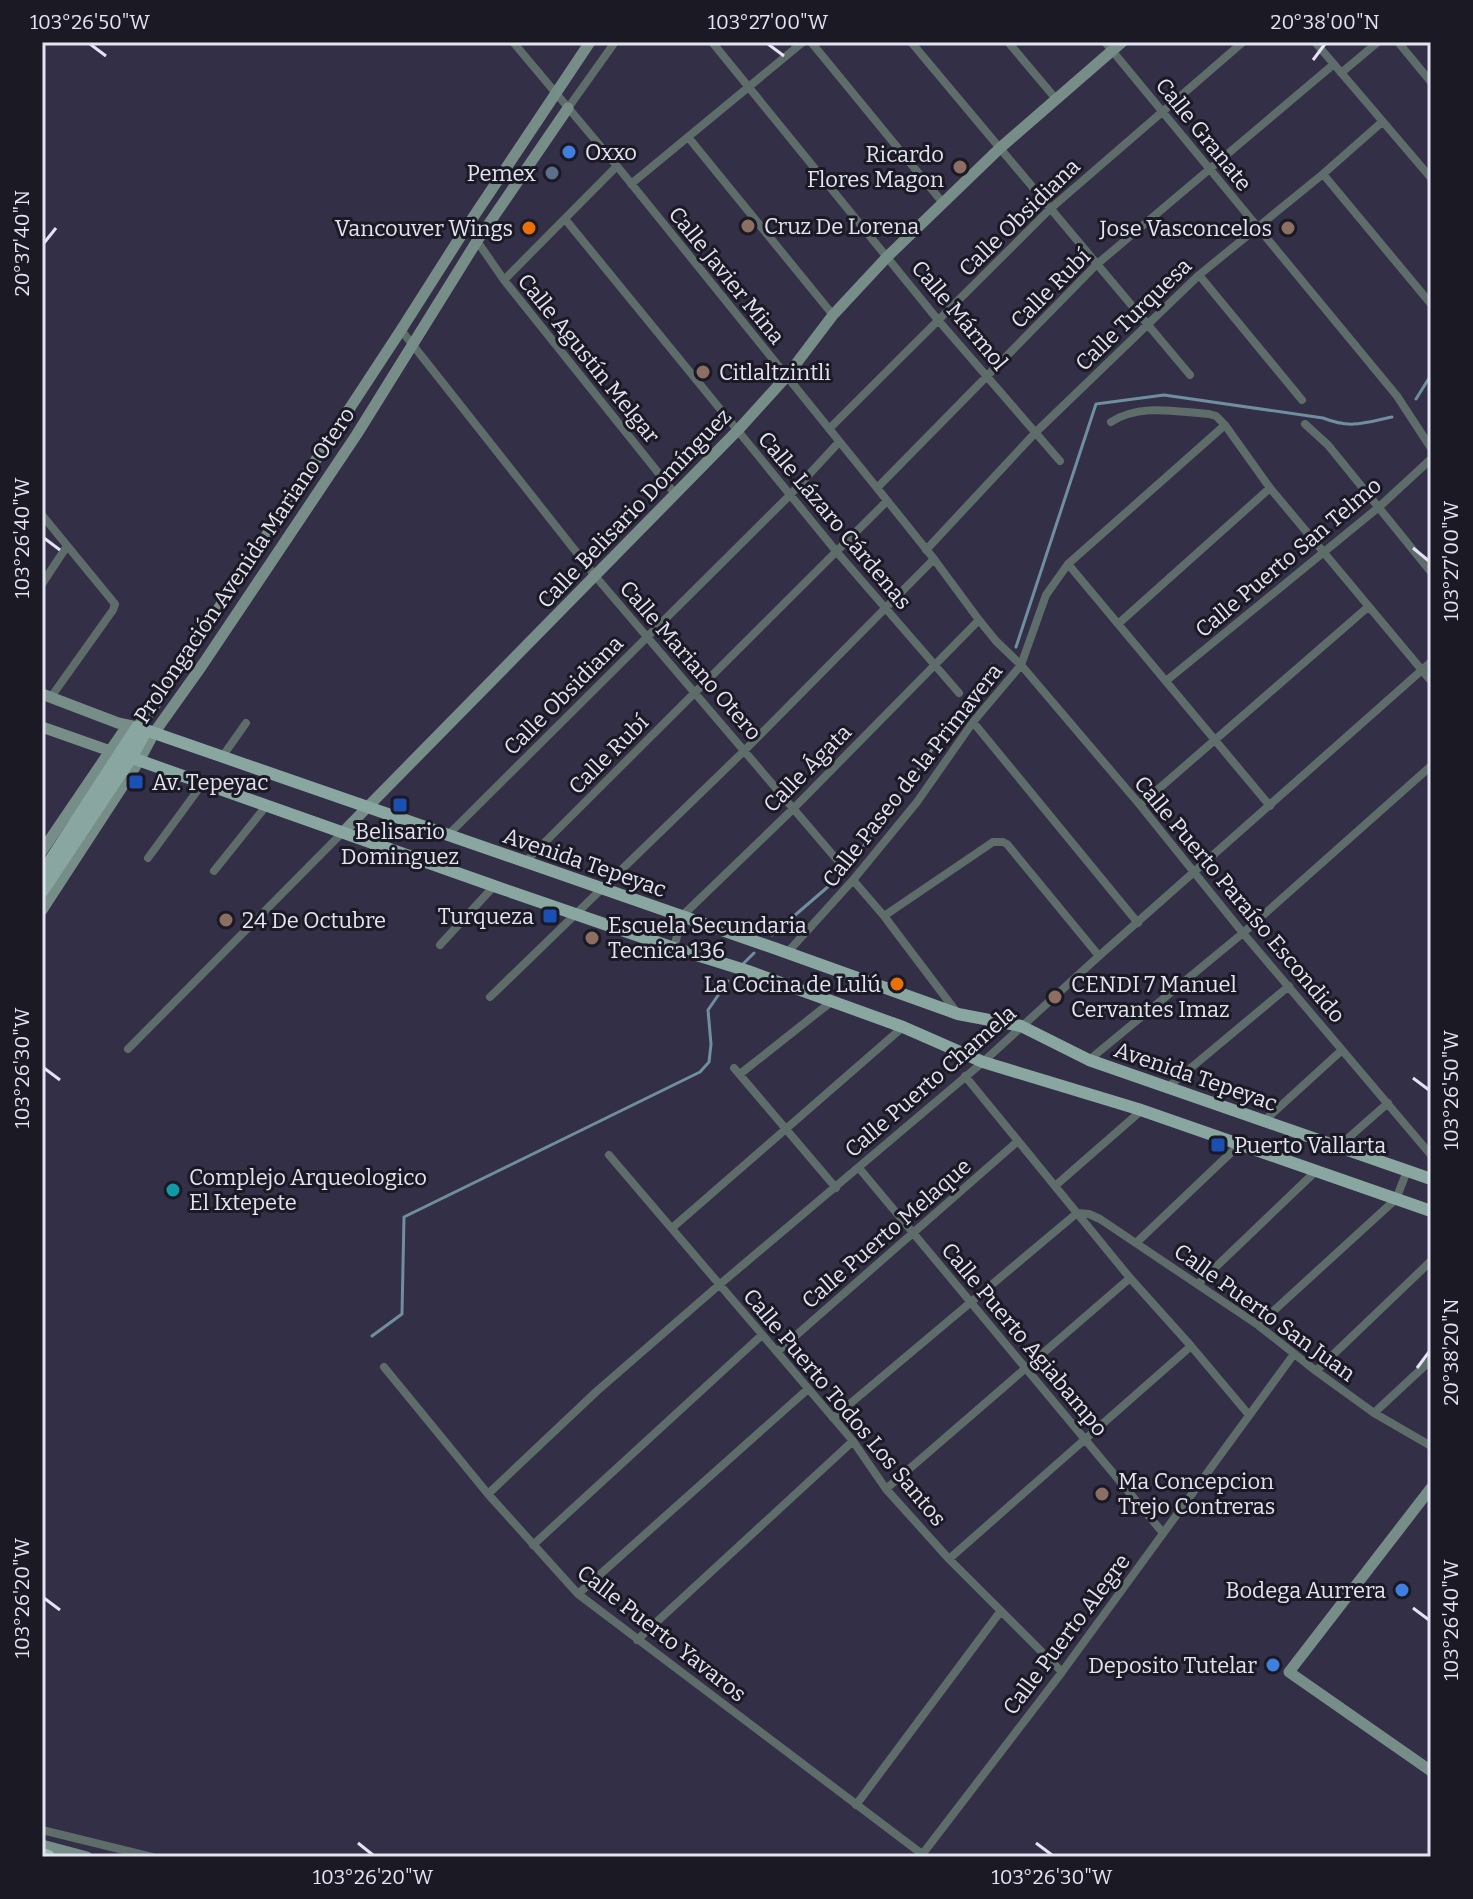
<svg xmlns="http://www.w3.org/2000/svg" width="1473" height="1899" font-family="Bitter,serif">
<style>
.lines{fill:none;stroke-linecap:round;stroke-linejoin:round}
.stream{stroke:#6f8e9f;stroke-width:3}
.street{stroke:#5f6d6a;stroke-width:8}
.secondary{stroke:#778e88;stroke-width:11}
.primary{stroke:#89a7a0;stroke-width:12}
.highway{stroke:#99beb5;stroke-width:14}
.ticks{fill:none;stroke:#e4e3f2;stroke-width:3}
.shop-dot{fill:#3f7fe0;stroke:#1a1924;stroke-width:3}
.education-dot{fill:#8d6e63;stroke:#1a1924;stroke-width:3}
.service-dot{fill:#5c6f8a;stroke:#1a1924;stroke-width:3}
.food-dot{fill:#e8710a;stroke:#1a1924;stroke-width:3}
.transit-dot{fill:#1a4fb4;stroke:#1a1924;stroke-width:3}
.culture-dot{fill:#0f9aa8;stroke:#1a1924;stroke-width:3}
.labels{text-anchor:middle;stroke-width:6;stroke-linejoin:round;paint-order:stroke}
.street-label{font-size:22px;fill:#e4e3f2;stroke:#1a1924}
.poi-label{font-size:22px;fill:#e4e3f2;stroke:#1a1924;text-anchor:start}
.neatline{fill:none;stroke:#e4e3f2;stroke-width:3}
.ticks-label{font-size:20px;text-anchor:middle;fill:#e4e3f2}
</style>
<rect width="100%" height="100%" fill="#332f46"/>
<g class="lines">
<path class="stream" d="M1416 399 1431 375
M1016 647 1096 404 1164 395 1323 418C1351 429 1364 423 1392 417
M855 858 992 665
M772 935 830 885
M743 964 754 953
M372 1336 402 1314 404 1217 700 1072 709 1062 711 1044 708 1010 728 981"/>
<path class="street" d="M513 42 617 166 877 488 934 559 979 620 996 641 1021 665 1140 805 1243 933 1431 1155
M712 42 938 320 1060 461
M811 42 943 203
M911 42 1190 375
M1008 42 1056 99
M1105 42 1397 396 1431 448
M1315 42 1431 178
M1398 42 1431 82
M1341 73 1378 42
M568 108 615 42
M688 137 833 315
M1323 174 1431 304
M631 184 803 42
M565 219 836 551 959 693
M477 241 504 280 676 495
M1199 275 1302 400
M504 280 617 166
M401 330 596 577 838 861
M1111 422C1140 403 1177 412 1209 414L1216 416 1225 425 1270 488 1431 681
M1305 424 1328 445 1431 572
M829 429 1050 209 1243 42
M877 488 1096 265 1334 64
M42 515 115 604 113 610 51 697
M926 550 1036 432 1199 275 1323 174 1382 122
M1068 564 1270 806
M42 584 67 546
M1118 624 1270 488
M1166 681 1379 507 1431 459
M973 722 1138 923
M222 757 246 723
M1140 805 1368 607
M447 836 790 495 839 442
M148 858 203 783
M524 863 887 501
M214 871 267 805
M853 880 884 916 958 1014
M884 916 993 842H1003L1007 844 1099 956
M440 945 494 886
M674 948 682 916 793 809 979 620
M786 954 853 880 917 802 973 722 1021 665 1046 595 1068 564 1225 425
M490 997 745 750 934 559
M128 1049 343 832
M1089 1060 1243 933 1431 766
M734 1068 836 1188
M740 1074 831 1002
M965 1076 1130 1278 1191 1346 1249 1415
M1168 1087 1289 986
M1264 1121 1342 1050
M1338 1147 1388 1103
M609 1155 853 1441 886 1489 949 1559 1062 1672
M859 1168 1163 1533
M1055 1186 1142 1110
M672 1228 903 1027
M1136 1243 1240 1144
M1198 1284 1316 1171
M1258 1325 1396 1199 1407 1171
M777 1352 1018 1141
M384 1367 488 1494 578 1594 922 1854
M1316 1371 1431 1261
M1374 1413 1431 1360
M833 1418 1077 1213 1089 1214 1100 1219 1258 1325 1316 1371 1374 1413 1431 1446
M886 1489 1130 1278
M488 1494 597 1391 719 1285 983 1062 1099 956 1431 662
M533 1545 762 1335
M949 1559 1191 1346
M578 1594 808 1389
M637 1640 853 1441
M856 1805 1000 1612
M42 1830 152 1857
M921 1856 1062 1672 1294 1354"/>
<path class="secondary" d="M42 694 118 723 137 727 152 710 401 330 464 231 590 42
M42 727 113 752
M343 832 738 430 786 377 833 315 887 257 1000 148 1122 42
M42 851 127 726
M42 910 139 761 154 733 201 667 357 434 477 241 568 108
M1431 1488 1289 1672 1431 1771
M42 1845 87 1857"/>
<path class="primary" d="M121 754 494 886 674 948 748 971 903 1027 983 1062 1138 1109 1431 1211
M42 873 137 727 774 948 958 1014 1021 1026 1089 1060 1431 1179
M42 892 131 758 146 731"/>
<path class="highway" d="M42 1855 48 1857"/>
</g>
<path class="ticks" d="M90 44 106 56M768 44 784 56M1313 60 1325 44M44 243 56 228M44 538 60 550M1413 548 1429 561M44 1068 60 1080M1413 1078 1429 1090M1417 1368 1429 1352M44 1598 60 1610M1413 1608 1429 1620M358 1843 373 1855M1036 1843 1052 1855"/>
<g class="shop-dot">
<circle cx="569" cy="152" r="8"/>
<circle cx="1402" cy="1590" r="8"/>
<circle cx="1273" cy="1665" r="8"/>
</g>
<g class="education-dot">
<circle cx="960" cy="167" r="8"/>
<circle cx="748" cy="226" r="8"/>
<circle cx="1288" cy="228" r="8"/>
<circle cx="703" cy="372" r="8"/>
<circle cx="226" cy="920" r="8"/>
<circle cx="592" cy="938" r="8"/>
<circle cx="1055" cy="997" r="8"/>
<circle cx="1102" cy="1494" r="8"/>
</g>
<circle class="service-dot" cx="552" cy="173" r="8"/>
<g class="food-dot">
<circle cx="529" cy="228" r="8"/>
<circle cx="897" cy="984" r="8"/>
</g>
<g class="transit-dot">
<rect x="128" y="774" width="16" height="16" rx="4"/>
<rect x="392" y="797" width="16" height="16" rx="4"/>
<rect x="542" y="908" width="16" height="16" rx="4"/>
<rect x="1210" y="1137" width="16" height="16" rx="4"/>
</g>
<circle class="culture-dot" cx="173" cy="1190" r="8"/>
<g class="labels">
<g class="street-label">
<text transform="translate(1204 134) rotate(51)" y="8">Calle Granate</text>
<text transform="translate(1019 217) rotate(-44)" y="8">Calle Obsidiana</text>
<text transform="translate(727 275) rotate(51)" y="8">Calle Javier Mina</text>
<text transform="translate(1050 288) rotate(-45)" y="8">Calle Rubí</text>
<text transform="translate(1133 314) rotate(-44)" y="8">Calle Turquesa</text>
<text transform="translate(960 315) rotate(50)" y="8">Calle Mármol</text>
<text transform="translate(589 358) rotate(51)" y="8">Calle Agustín Melgar</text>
<text transform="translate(634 508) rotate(-46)" y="8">Calle Belisario Domínguez</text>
<text transform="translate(835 520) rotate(50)" y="8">Calle Lázaro Cárdenas</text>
<text transform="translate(1288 557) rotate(-40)" y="8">Calle Puerto San Telmo</text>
<text transform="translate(244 565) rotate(-56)" y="8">Prolongación Avenida Mariano Otero</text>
<text transform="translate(691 660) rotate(49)" y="8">Calle Mariano Otero</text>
<text transform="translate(563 695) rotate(-45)" y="8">Calle Obsidiana</text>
<text transform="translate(608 754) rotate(-45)" y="8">Calle Rubí</text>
<text transform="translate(807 768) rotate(-45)" y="8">Calle Ágata</text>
<text transform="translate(912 775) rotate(-52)" y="8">Calle Paseo de la Primavera</text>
<text transform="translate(585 862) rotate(19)" y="8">Avenida Tepeyac</text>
<text transform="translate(1240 899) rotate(50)" y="8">Calle Puerto Paraíso Escondido</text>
<text transform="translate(1196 1076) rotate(19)" y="8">Avenida Tepeyac</text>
<text transform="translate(930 1081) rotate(-41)" y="8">Calle Puerto Chamela</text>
<text transform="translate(886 1233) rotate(-41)" y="8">Calle Puerto Melaque</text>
<text transform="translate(1265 1312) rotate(36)" y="8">Calle Puerto San Juan</text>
<text transform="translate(1025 1339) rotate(50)" y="8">Calle Puerto Agiabampo</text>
<text transform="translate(845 1407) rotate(50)" y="8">Calle Puerto Todos Los Santos</text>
<text transform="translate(662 1633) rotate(38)" y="8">Calle Puerto Yavaros</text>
<text transform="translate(1066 1634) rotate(-53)" y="8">Calle Puerto Alegre</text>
</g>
<g class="poi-label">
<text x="585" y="160">Oxxo</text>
<text x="944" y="162" text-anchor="end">Ricardo<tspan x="944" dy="25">Flores Magon</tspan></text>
<text x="536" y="181" text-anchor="end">Pemex</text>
<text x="764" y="234">Cruz De Lorena</text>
<text x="513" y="236" text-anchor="end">Vancouver Wings</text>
<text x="1272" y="236" text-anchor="end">Jose Vasconcelos</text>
<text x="719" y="380">Citlaltzintli</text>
<text x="152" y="790">Av. Tepeyac</text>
<text x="400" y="839" text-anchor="middle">Belisario<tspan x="400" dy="25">Dominguez</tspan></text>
<text x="534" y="924" text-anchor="end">Turqueza</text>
<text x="242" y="928">24 De Octubre</text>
<text x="608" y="933">Escuela Secundaria<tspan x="608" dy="25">Tecnica 136</tspan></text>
<text x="881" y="992" text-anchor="end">La Cocina de Lulú</text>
<text x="1071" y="992">CENDI 7 Manuel<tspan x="1071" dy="25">Cervantes Imaz</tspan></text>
<text x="1234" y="1153">Puerto Vallarta</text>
<text x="189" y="1185">Complejo Arqueologico<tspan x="189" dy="25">El Ixtepete</tspan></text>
<text x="1118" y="1489">Ma Concepcion<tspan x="1118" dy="25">Trejo Contreras</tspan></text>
<text x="1386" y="1598" text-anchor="end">Bodega Aurrera</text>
<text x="1257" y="1673" text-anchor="end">Deposito Tutelar</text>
</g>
</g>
<rect width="1473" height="1899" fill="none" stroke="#1a1924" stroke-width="88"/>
<rect x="44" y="44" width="1385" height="1811" class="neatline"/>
<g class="ticks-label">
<text x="90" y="29">103°26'50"W</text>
<text x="768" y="29">103°27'00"W</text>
<text x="1325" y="29">20°38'00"N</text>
<text transform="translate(22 243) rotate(-90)" y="7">20°37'40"N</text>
<text transform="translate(22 538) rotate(-90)" y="7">103°26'40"W</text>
<text transform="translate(1451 561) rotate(-90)" y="7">103°27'00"W</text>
<text transform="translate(22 1068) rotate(-90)" y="7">103°26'30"W</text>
<text transform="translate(1451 1090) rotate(-90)" y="7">103°26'50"W</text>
<text transform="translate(1451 1352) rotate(-90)" y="7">20°38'20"N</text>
<text transform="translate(22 1598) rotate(-90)" y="7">103°26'20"W</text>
<text transform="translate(1451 1620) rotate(-90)" y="7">103°26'40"W</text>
<text x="373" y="1884">103°26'20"W</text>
<text x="1052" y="1884">103°26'30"W</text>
</g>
</svg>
